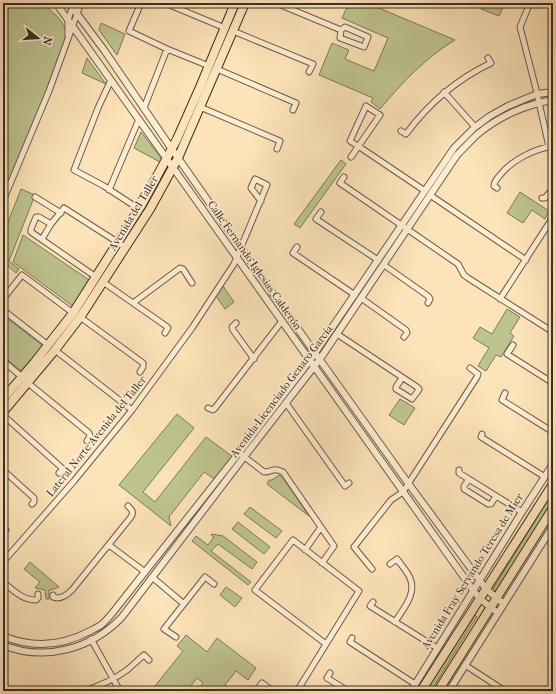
<svg xmlns="http://www.w3.org/2000/svg" width="556" height="694" font-family="'IM FELL French Canon',serif">
<style>
.green{fill:#bec490;stroke:#7c7a5b}
.lines{fill:none;stroke-linecap:round;stroke-linejoin:round}
.minor-casing{stroke:#6a5c4b;stroke-width:7}
.tertiary-casing{stroke:#6a5c4b;stroke-width:8}
.primary-casing{stroke:#392f26;stroke-width:10}
.minor{stroke:#feedd2;stroke-width:5}
.tertiary{stroke:#feedd2;stroke-width:6}
.primary{stroke:#fde3b9;stroke-width:8}
.labels{text-anchor:middle;stroke-width:3.5;stroke-linejoin:round;paint-order:stroke}
.street-label{font-size:11px;fill:#392f26;stroke:#feedd2}
</style>
<rect width="100%" height="100%" fill="#fde3b9"/>
<filter id="stains"><feTurbulence type="fractalNoise" baseFrequency=".005" numOctaves="4"/><feColorMatrix values="0 0 0 0 .2 0 0 0 0 .09 0 0 0 0 .02 0 0 0 .5 -.17"/></filter>
<radialGradient id="worn" r=".72"><stop offset=".6" stop-color="#630" stop-opacity="0"/><stop offset="1" stop-color="#630" stop-opacity=".3"/></radialGradient>
<path class="green" d="M3 3H43C53 13 69 24 66 40 65 47 61 54 59 61L3 197Z
M349 3H367L455 40C425 58 402 83 380 109L371 102 373 98 319 75 332 43 349 50 345 59 374 71 388 38 342 18Z
M484 3H505L499 16 481 9Z
M101 23 125 34 117 55 99 30Z
M87 58 106 84 82 73Z
M141 132 162 159 160 162 134 148Z
M341 160 346 164 300 228 294 224Z
M21 189 35 195 9 261 19 269 16 273 7 265 3 270V235Z
M520 192 549 211 545 219 532 210 523 223 507 213Z
M23 235 92 282 74 307 13 262Z
M223 286 234 302 225 309 216 296Z
M507 309 520 317 510 333 514 336 501 357 496 355 486 371 478 366 489 348 473 338 480 327 492 334Z
M3 315 46 348 25 374 3 356Z
M400 399 415 408 404 425 389 415Z
M177 414 194 428 143 492 155 502 206 437 233 457 216 480 204 472 169 517 171 526 119 485Z
M279 475 283 478 309 516 267 484 269 480H272Z
M553 492V502L499 591H494L493 589Z
M250 507 282 531 276 538 244 514Z
M238 522 270 547 264 554 232 529Z
M212 534 223 536 257 562 252 569 218 544 211 551 251 582 248 585 192 541 196 536 208 545 214 537 211 535Z
M30 562 59 587 54 589 49 590V599H46L45 590 35 588 40 582 24 569Z
M226 587 242 598 235 607 220 595Z
M475 615 477 617 476 618 431 691H426L473 616Z
M186 635 207 652 217 638 256 668 248 680 236 671 225 685 232 691H197L203 683 197 678 187 691H151L183 651 177 646Z"/>
<g class="lines">
<g class="minor-casing">
<path id="minor" d="M141 3 129 31 167 49 209 66
M165 3 225 28
M276 3 341 30
M530 3 520 27 536 89 549 147
M345 27 368 37 364 47 340 38 341 30Z
M233 31 313 64 309 72
M68 36V20L74 3
M217 69 296 103 293 110
M111 80 98 108 74 170 104 186 139 209
M444 92 475 127
M200 107 280 141 277 149
M144 108 167 49
M401 131 406 134C429 103 455 80 491 63L488 58
M351 157 380 115 366 106 350 141 358 146 425 191
M344 177 340 183 458 264 464 275 468 278 553 332
M497 188 494 186C494 181 497 179 500 175 512 160 534 149 553 146
M109 190 139 119
M430 195 526 260
M35 197 61 213
M542 198H545L550 192 553 190
M3 201 49 91 81 3
M321 212 316 219 378 260
M51 224 39 217H36L31 229V232L96 277
M42 239 51 224 64 208 125 247
M297 247 293 253 355 295
M384 265 428 296 430 299 428 303
M103 282 166 326 168 328 165 333
M361 298 406 330 407 333 404 337
M3 299 22 275 73 313
M500 299 553 217
M133 303 180 268 183 269 192 283
M3 310 48 345
M80 317 143 363V367L140 372
M236 323 232 327 233 330 254 359
M337 334 417 387 419 389 418 391 412 399 396 389V387L402 378
M513 345 507 354 553 383
M55 350 132 410
M3 361 22 377
M28 383 89 433 90 436 87 441
M505 393 502 400 553 432
M286 403 345 486 349 483
M208 408 213 410 215 408 282 321
M3 415 62 468V470L59 473
M482 434 481 437 545 477
M242 455 264 472C273 472 272 467 283 472L334 546 322 563
M3 470 34 498V502L32 504
M459 470V473L522 512
M469 479 464 486V489L488 504H491L496 496
M3 527 6 530 3 535
M109 545 145 572
M305 550 321 527
M3 562 74 481 132 410 192 328 234 264 267 185 255 179 251 188 261 201
M390 564 397 559C401 565 407 571 410 578 417 594 403 609 395 622
M372 569 354 547 391 500 403 492 477 377 478 374 470 368
M152 577 184 604
M3 582C13 590 22 600 36 600L38 598V594
M53 595V597C60 600 67 595 72 590L131 517C134 512 132 510 128 506
M373 602 370 606 437 648
M176 637 164 629 205 577 214 584
M352 638 350 642 415 684
M91 639 120 691
M465 665 505 691
M330 673 327 678 348 691
M84 691C99 686 115 679 127 670 133 665 138 660 144 655L149 660
M256 691 262 683 273 691
M297 691 359 591 293 540 255 590 326 644"/>
</g>
<g class="tertiary-casing">
<path id="tertiary" d="M56 3 473 590 480 599 498 613
M69 3 104 50 178 158 310 346 408 483 486 589 504 604
M3 636C32 648 62 646 90 631 94 629 98 627 101 625 106 621 110 616 114 611L242 449 308 363 454 148 475 127 490 116 508 106 537 94 553 92
M3 645C44 662 92 649 122 617L244 457 320 359 457 155C464 148 471 140 479 133 500 116 527 104 553 100
M411 691 522 512 553 464
M449 691 553 526"/>
</g>
<g class="primary-casing">
<path id="primary" d="M3 399 34 363 73 313 142 204 177 139 200 87 235 3
M3 412 55 350 81 316 150 209 178 158 245 3
M421 691 553 484
M438 691 553 508"/>
</g>
<use href="#minor" class="minor"/>
<use href="#tertiary" class="tertiary"/>
<use href="#primary" class="primary"/>
</g>
<g class="labels">
<g class="street-label">
<text transform="translate(133 213) rotate(-59)" y="4">Avenida del Taller</text>
<text transform="translate(255 265) rotate(55)" y="4">Calle Fernando Iglesias Calderón</text>
<text transform="translate(281 391) rotate(-53)" y="4">Avenida Licenciado Genaro García</text>
<text transform="translate(96 436) rotate(-51)" y="4">Lateral Norte Avenida del Taller</text>
<text transform="translate(472 571) rotate(-58)" y="4">Avenida Fray Servando Teresa de Mier</text>
</g>
</g>
<rect width="556" height="694" fill="none" stroke="#fde3b9" stroke-width="16"/>
<rect x="4" y="4" width="548" height="686" fill="none" stroke="#392f26" stroke-width="2"/>
<rect x="8" y="8" width="540" height="678" fill="none" stroke="#392f26"/>
<g transform="translate(38 38) rotate(107)" stroke="#feedd2" stroke-width="3" paint-order="stroke">
<path d="M0-3L7 15L0 10L-7 15Z" fill="#392f26"/>
<text y="-6" font-size="11" font-weight="bold" text-anchor="middle" fill="#392f26">N</text>
</g>
<rect width="100%" height="100%" filter="url(#stains)"/>
<rect width="100%" height="100%" fill="url(#worn)"/>
</svg>
